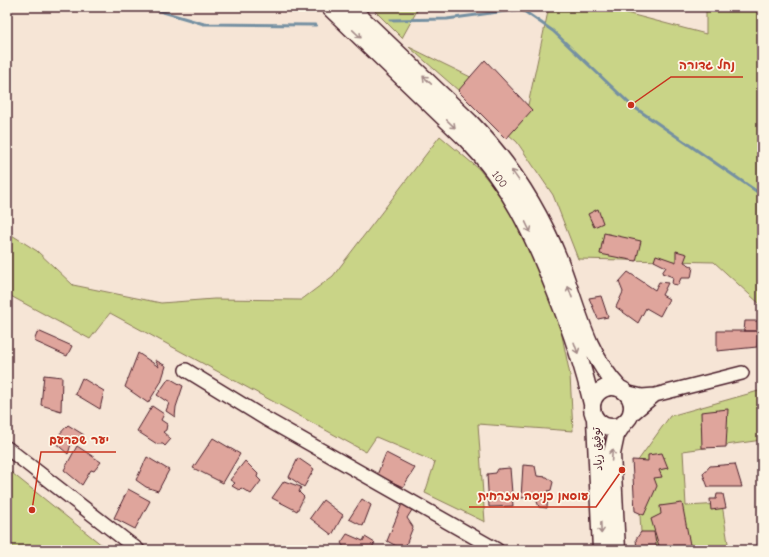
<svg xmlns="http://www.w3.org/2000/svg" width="769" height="557" font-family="'Comic Neue','Playpen Sans Arabic','Playpen Sans Hebrew',sans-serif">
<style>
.green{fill:#c9d487;stroke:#8a7a59}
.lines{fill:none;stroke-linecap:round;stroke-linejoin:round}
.stream{stroke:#7590a2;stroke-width:3}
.building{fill:#dfa59c;stroke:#4a1f2b}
.minor-casing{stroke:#4a1f2b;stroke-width:16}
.major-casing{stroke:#4a1f2b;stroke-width:19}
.minor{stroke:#fcf5e5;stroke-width:13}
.major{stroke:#fcf5e5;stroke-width:16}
.oneway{stroke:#a38a88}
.labels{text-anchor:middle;stroke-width:3.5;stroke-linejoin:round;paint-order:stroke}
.street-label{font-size:11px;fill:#4a1f2b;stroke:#fcf5e5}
.leader{fill:none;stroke:#c8321e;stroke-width:1.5}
.callout-dot{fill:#c8321e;stroke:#fcf5e5;stroke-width:1.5}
.callout-label{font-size:12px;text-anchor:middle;font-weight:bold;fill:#c8321e;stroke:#fcf5e5;stroke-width:3.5;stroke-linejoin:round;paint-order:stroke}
</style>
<rect width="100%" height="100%" fill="#f6e5d6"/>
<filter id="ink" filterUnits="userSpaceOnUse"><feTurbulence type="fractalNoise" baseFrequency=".025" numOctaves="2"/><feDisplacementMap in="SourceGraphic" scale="8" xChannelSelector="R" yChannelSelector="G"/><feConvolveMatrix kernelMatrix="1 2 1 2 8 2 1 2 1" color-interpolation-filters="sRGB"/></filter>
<g filter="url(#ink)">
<path class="green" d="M371 7H419L402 38Z
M549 7H603L706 34V7H762V306L714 262 578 259 553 195 517 142 409 47 528 105Z
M440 136 479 169 518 218 549 272 570 375 573 431 478 424 485 522 425 493 435 462 376 437 366 452 110 313 90 339 7 294V232L37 251 73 285 161 303 214 299 301 300 333 276Z
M762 390V440L683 451 686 506 722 504 729 550H642L637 462 670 416Z
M7 469 108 550H7Z"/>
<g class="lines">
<path class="stream" d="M146 7 204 24 316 25
M390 20 447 19 521 9 553 31 631 105 762 195"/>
</g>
<path class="building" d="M485 60 532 110 506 139 458 91Z
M598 209 603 223 594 227 588 214Z
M604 233 641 241 636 261 600 254Z
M676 251 687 254 684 262 693 267 691 278H681L678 285 672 284 673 277 662 273 666 267 654 261 656 255 676 262Z
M628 272 655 290 659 282 668 283 662 295 669 299 660 316 646 308 638 323 616 307 623 292 619 282Z
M601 296 608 317 598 319 589 298Z
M745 321H762V351L761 331H744Z
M38 331 72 346 67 356 34 341Z
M717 331H758L757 347 717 351Z
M138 353 159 367 155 360 166 366 161 382 148 403 125 387Z
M44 375 62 377 61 411 41 405Z
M82 378 104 391 100 409 75 394Z
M169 378 183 386 176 407 175 417 166 411 169 403 157 395Z
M152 406 164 414 161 420 167 424 166 430 163 432 171 439 165 446 163 444H157L137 431Z
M728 409 726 447 702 448 701 412Z
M68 425 84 435 78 443 72 441 68 454 53 441Z
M213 438 240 454 223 483 193 468Z
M77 446 101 462 94 471 91 470 82 485 64 470Z
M386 453 415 468 403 487 377 475Z
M662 453 668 468 659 470 662 477 654 478 657 486 644 515 635 511 632 460 648 461V455Z
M147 457 169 470 158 491 146 487 136 480Z
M298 458 314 469 304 487 289 477Z
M245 461 258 474 257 477 261 481 251 494 241 488 239 490 232 486 235 483 230 480Z
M735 464 742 487H708L703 474 710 466Z
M523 465 535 466 537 476 547 477 553 482 551 490 548 491 547 508 539 507 536 499 531 497 521 498Z
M510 468 513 506 489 507 487 474 496 473 498 469Z
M284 481 301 487 299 492 304 497 297 511 272 498Z
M128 489 150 501 135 529 114 518Z
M717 494H723L726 508 711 510 710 499H716Z
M362 499 371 505 363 526 349 519Z
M323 500 343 515 332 535 310 518Z
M682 503 691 550H669L659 546 651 519 661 514 660 506Z
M402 504 412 510 407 518 413 527 404 550 387 541Z
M641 532H654L657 550H637L636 539Z
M347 534 363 541 365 537 375 543 370 550H346L341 543Z"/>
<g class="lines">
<g class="minor-casing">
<path id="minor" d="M186 370 266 419 497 550
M625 392 642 396 655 395 742 373
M630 416 655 395
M7 448 138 550"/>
</g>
<g class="major-casing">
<path id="major" d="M329 7 466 139C510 184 532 233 555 291 570 328 583 365 592 404
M350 7 470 122C509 162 538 207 559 259 577 305 585 352 619 388
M592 407a20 20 0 1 1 40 0a20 20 0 1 1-40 0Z
M595 419 601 550
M617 550 612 454 616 435 624 423"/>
</g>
<use href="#minor" class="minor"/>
<use href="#major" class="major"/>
</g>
<defs><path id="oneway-shaft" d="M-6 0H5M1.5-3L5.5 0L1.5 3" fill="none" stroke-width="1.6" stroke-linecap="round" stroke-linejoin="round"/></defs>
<g class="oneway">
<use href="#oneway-shaft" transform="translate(357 34) rotate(44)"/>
<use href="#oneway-shaft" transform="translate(427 80) rotate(-136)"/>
<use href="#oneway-shaft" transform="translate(451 124) rotate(44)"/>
<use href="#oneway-shaft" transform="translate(515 175) rotate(-125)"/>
<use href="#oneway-shaft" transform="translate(528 227) rotate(64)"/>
<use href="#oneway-shaft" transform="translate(570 292) rotate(-110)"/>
<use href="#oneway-shaft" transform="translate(576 348) rotate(71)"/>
<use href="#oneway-shaft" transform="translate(612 455) rotate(-86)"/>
<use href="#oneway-shaft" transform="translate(601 528) rotate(88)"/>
</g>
</g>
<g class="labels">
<g class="street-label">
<text transform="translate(500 179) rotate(54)" y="4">100</text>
<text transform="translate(597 449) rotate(-93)" y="4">توفيق زياد</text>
</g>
</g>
<path class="leader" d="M631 105L671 77H743M32 510L41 452H116M622 470L596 507H469"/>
<g class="callout-dot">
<circle cx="631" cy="105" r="4"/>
<circle cx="32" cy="510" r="4"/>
<circle cx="622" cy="470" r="4"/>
</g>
<g class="callout-label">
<text x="707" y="69">נחל גדורה</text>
<text x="79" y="444">יער שפרעם</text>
<text x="533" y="500">עוסמן כניסה מזרחית</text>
</g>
<rect width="769" height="557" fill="none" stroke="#fcf5e5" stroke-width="24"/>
<rect x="12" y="12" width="745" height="533" fill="none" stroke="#4a1f2b" stroke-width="1.5" filter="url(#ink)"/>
</svg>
